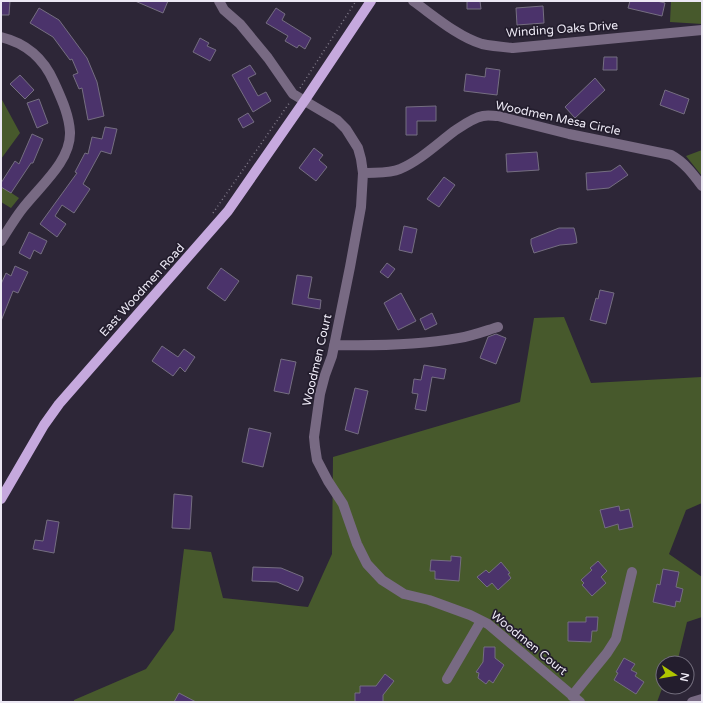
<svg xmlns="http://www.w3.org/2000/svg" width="703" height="703" font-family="'Varela Round',sans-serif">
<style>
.green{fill:#47592c}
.building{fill:#4b336b;stroke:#756e81}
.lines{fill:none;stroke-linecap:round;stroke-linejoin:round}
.path{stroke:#7e7887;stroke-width:1.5;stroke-dasharray:1 3;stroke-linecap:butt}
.minor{stroke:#786a83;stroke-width:10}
.major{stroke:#c6a9de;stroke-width:10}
.labels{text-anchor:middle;stroke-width:3.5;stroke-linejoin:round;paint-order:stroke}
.street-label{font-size:12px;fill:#ece8f4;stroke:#231d2d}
</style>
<rect width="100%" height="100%" fill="#2d2637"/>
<path class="green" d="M671 1H702V24L670 22Z
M1 98 20 133 1 159Z
M702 150V176L686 156Z
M1 186 19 198 11 208 1 202Z
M564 317 591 383 702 377V503L686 510 669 554 702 577V617L687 622 677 663H663V686L657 702H74V700L146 669 174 630 184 549 211 552 223 598 308 607 332 554 333 457 520 402 534 318Z"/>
<path class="building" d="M1 1H10L9 15H1Z
M135 1H168L163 13Z
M467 1H480L481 9H467Z
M630 1H657L665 3 662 16 628 8Z
M543 6 544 23 517 25 516 8Z
M39 8 59 20 87 58 97 82 104 116 88 120 82 88 79 89 73 75 78 73 72 59 70 60 53 37 30 23Z
M276 8 285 14 282 20 311 38 305 49 299 45 297 48 285 41 288 36 266 23Z
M200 38 209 43 207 46 216 50 210 61 193 52Z
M604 57H617V70H603Z
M250 65 256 74 248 78 258 96 266 92 271 101 253 112 232 75Z
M486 68 500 70 497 95 464 91 466 74 485 77Z
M20 75 34 90 25 99 10 84Z
M595 78 605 90 575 118 565 107Z
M665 90 689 99 684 114 660 105Z
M39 99 48 123 37 128 27 103Z
M436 106V121H417V135H406V107Z
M248 113 254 122 243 128 238 119Z
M105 127 117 129 111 154 101 151 83 184 90 189 74 213 62 205 55 216 66 224 57 237 40 224 77 173 75 172 85 153 88 154 92 137 102 139Z
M32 134 43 139 33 163H31L11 193 1 187V183L15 161 19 164Z
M314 148 323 155 319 160 327 167 316 181 299 168Z
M537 152 539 170 507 172 506 154Z
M620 165 628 175 609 188 587 190 586 173 611 171Z
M444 177 455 185 439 207 427 199Z
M404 226 417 229 412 253 399 250Z
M559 228H574L576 236 577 243 572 244 560 245 534 253 531 244V239Z
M29 232 47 241 41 254 34 250 30 259 19 253Z
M387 263 395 269 388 278 380 272Z
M15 266 28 272 18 293 13 291 1 321V284L6 273 11 276Z
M221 268 239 281 225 301 207 288Z
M297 275 312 277 308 298 321 300 320 309 292 304Z
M600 290 614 293 606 324 590 320 596 298 598 299Z
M401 293 416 321 398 330 384 303Z
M432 313 437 324 425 330 420 319Z
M496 334 506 338 496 364 480 358 488 337Z
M162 346 178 357 184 349 195 357 185 372 180 367 173 376 152 361Z
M281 359 296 362 289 394 274 391Z
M424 365 446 369 444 379 432 377 426 411 415 409 418 394 412 393 414 379 421 380Z
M355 388 368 391 358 434 345 430Z
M249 428 271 433 263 467 242 462Z
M174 494 192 496 190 529 172 528Z
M619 506 620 511 629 509 633 527 619 530 618 524 605 528 600 510Z
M47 520 59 522 54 553 33 549 35 540 43 541Z
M451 556 461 557 459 581 435 579V571H430L431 560 451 561Z
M598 561 607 571 601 577 606 583 592 596 582 585 584 583 581 580 592 570 590 568Z
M501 562 510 573 508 574 511 578 498 590 492 583 487 587 477 577 486 570 489 573Z
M253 567 281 568 303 577V581L298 591 277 582 252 581Z
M663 569 679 572 676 587 683 589 680 602 676 601 675 607 653 602 657 584 660 585Z
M586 617H598L597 631H592L591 642 568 641V622H586Z
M484 647H495V658L504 665 493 683 489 680 486 684 478 678 479 673 476 672 483 662Z
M624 658 635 664 631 670 637 673 635 676 644 682 636 694 614 680 618 673 616 672Z
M385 674 394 681 383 695V702H355V693H360V686H376Z
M179 693 196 702H174Z"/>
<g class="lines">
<path class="path" d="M300 88 356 1
M213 213 290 102"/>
<path class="minor" d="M219 1 224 10 240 24 268 58 293 94 337 120 346 129 358 148 361 159 363 173 361 207 350 267 332 356 325 375 320 394 314 437 315 447 317 460 328 481 343 504 357 544 367 564 382 580 404 594 429 600 470 615 488 624 580 702
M413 1C433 15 458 37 482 44 492 46 503 47 513 48L702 30
M1 37C26 43 44 59 54 82 61 98 69 114 70 132 71 161 40 186 23 208 15 218 8 230 1 241
M363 173C375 172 389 174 400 169 419 161 436 145 453 132 462 126 472 118 483 116 488 115 493 116 498 116L569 134 671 155C684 162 693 174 702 186
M334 345C376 346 418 345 459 338 472 336 485 331 498 327
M447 679 481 621
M572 696 607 653 616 639 632 572
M692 702 702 699"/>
<path class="major" d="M1 499 44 425 59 404 228 211 305 100 371 1"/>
</g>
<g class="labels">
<g class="street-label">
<text transform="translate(562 29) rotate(-4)" y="4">Winding Oaks Drive</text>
<text transform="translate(558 118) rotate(12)" y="4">Woodmen Mesa Circle</text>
<text transform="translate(142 290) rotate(-48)" y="4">East Woodmen Road</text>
<text transform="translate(317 360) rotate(-77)" y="4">Woodmen Court</text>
<text transform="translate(529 643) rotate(39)" y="4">Woodmen Court</text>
</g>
</g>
<rect width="703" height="703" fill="none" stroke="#ece8f4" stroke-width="4"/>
<g transform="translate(675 675) rotate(102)"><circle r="19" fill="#231d2d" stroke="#736e7d"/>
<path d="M0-3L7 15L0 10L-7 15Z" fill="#b0c500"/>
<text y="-6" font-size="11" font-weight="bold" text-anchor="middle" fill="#ece8f4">N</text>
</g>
</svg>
